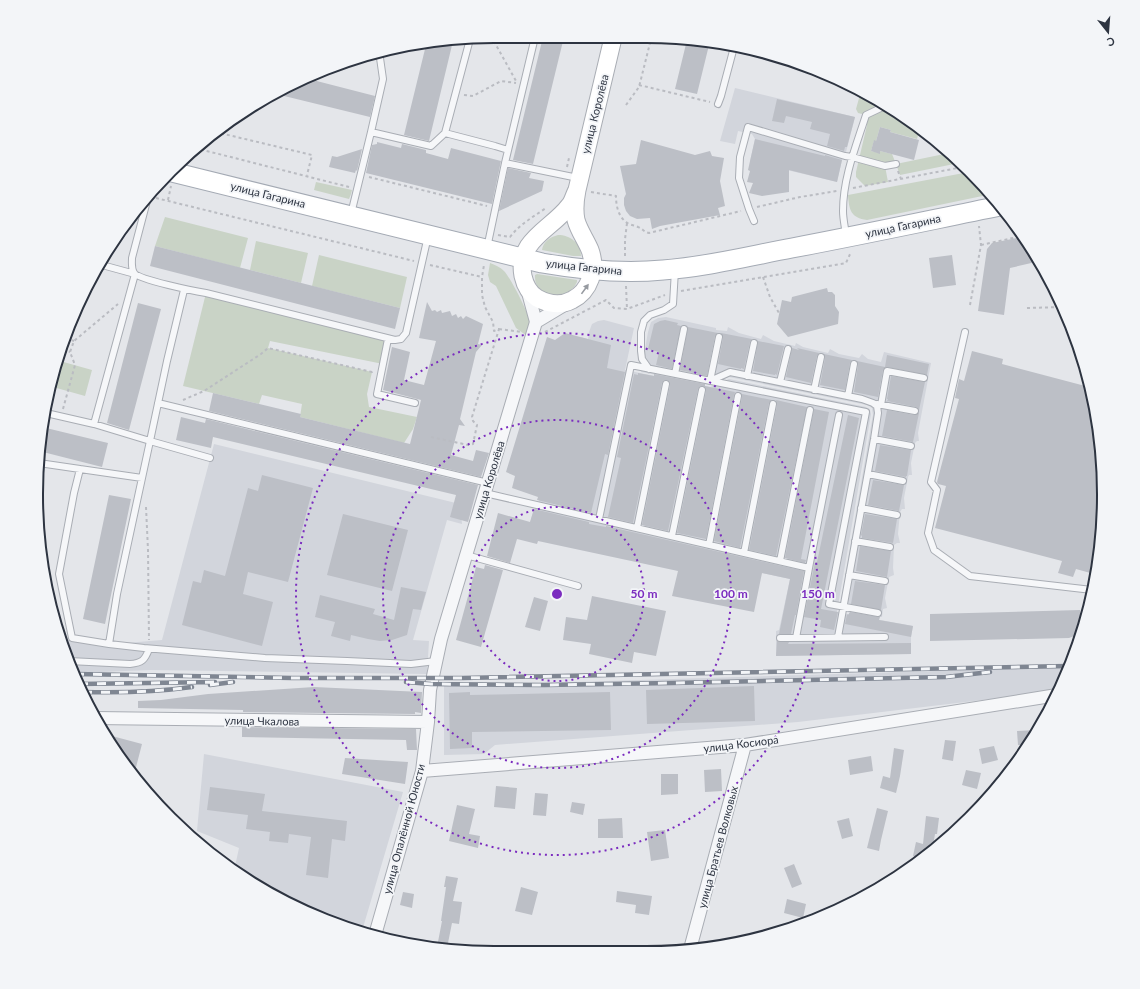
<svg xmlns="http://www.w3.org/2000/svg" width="1140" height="989" font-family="Lato,sans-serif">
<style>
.built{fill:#d2d5dc}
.green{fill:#c9d3c6}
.building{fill:#bcbfc6}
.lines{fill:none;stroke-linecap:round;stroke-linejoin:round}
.lane-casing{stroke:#a9adb4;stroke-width:8}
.street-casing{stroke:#a9adb4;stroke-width:14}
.secondary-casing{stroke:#a9adb4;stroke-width:19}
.primary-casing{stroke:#a4aab4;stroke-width:21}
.path{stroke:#babcc2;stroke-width:2;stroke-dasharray:3 3;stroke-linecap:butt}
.lane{stroke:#f6f7f9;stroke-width:6}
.street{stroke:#f6f7f9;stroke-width:12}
.secondary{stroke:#fff;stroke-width:17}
.primary{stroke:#fff;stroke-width:19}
.rail-casing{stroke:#7f8692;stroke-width:4.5}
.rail{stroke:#f3f5f8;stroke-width:3;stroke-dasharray:9;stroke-linecap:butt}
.oneway{fill:#969aa0}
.ring{fill:none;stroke:#7b2cbf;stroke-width:2;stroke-dasharray:2 4}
.labels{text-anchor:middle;stroke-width:3.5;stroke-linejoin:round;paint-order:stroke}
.street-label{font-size:11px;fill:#2d3441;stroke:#f3f5f8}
.rim{fill:none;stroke:#2d3441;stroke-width:2}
.centre{fill:#7b2cbf;stroke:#f3f5f8;stroke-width:2}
.ring-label{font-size:12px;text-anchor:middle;font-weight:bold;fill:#7b2cbf;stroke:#f3f5f8;stroke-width:3.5;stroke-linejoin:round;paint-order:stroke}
</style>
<rect width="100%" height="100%" fill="#e4e6ea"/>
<path class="built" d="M735 88 855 117 845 156 842 160 837 182 750 161 755 139 752 134 738 131 735 144 720 141Z
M666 317 716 328V330L727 331 728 327 739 333 761 339 763 335 774 341 795 346 796 343 803 347 828 353 830 349 839 354 859 358 862 354 868 359 881 362 884 352 931 363 918 433 919 441H917L915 443 911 463 912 475H909L908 477 904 498 905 509H902L900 512 898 534 900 543H897L894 545 893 568 894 575 889 577 885 598 887 608 883 609 882 617 839 611 872 420 873 415 872 408 867 405 729 377 710 385 641 372 648 332 651 322 658 318Z
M604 320 634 328 625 370 710 387 729 379 866 407 870 410 871 414 837 612 913 626 911 637V654L776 656V631L779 630 790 579 530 523 533 512 540 499 580 337 588 339 589 332 592 324 598 321Z
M214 444 460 504 462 524 447 520 413 640 429 641 427 674 151 670 75 673 60 639 114 644 162 640Z
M1068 667 1059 691 798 722 495 745 484 754 444 755V686Z
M204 754 403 792 362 931 319 918 240 876 234 871 239 848 197 831Z"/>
<path class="green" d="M861 91 920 128 917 139 890 132 891 130 880 127 876 141H874L871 151 879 153 880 151 892 154 896 164 949 153 959 163 900 175 896 164 885 166 888 182 865 186 856 177V172L867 125 866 115 858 113 856 109Z
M969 172 992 194 867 220C851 218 849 210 848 195Z
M316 182 352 190 351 194 349 199 314 190Z
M165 217 248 238 240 268 155 246Z
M558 235C570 235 581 243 581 256H573L542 250C543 242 550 237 558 235Z
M256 241 308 253 301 283 250 270Z
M319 255 407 277 400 308 312 286Z
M490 263C495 265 500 267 504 271 510 277 530 315 530 324 530 327 528 332 527 336L516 328 496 286 490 282 488 275Z
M537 274 577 280V282C568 302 533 300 535 275Z
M206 293 388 339 383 364 270 341 268 348 372 372 367 394 369 407 417 417 413 429 404 443 300 417 302 404 262 395 259 404 183 386Z
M60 361 92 370 85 396 53 387Z"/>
<path class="building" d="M543 37H564L533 164 513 160Z
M687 40 710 41 697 94 675 89Z
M453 41 429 141 404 135 426 45Z
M305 78 375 96 370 117 276 94 292 83Z
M777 99 855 117 847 147H845L844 151 827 146 830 134 810 129 812 122 786 116 784 123 772 121Z
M880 127 891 130 890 132 919 140 914 160 880 151V154L871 151 874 140 876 141Z
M755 139 825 156V155L842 160 837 182 789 170V192L762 196 749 193 753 183 747 182 750 171 748 170Z
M641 140 695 155 710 151 712 156 724 158 720 181 725 206 718 208 720 215 660 226 652 229 650 218 637 219 630 216 626 211 624 205V198L626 194 620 166 636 164Z
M377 142 401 148 402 144 426 150V153L448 159 451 148 501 161 492 204 366 173 372 145 377 144Z
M362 149 357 171 356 170 355 173 329 167 332 156 337 157Z
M508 168 531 173 529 178 544 181 542 191 499 211Z
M1022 237 1040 261 1010 268 1004 315 978 311 987 249 992 243Z
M155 246 400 308 395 329 150 266Z
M952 255 956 285 933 288 929 258Z
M827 288 828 292H832L835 295V306L839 312 838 324 788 337 777 324 782 300 791 302 792 297Z
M427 302 432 311 435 310 437 312 441 310 442 313 450 311 452 316 456 314 458 318 461 316 463 319 466 316 483 324 478 344 482 345 476 352 460 419 465 426 459 425 451 455 473 461 476 450 489 453 481 477 209 411 213 393 301 414 300 417 410 444 421 400 383 390 392 347 410 352 404 380 424 385 436 341 419 338Z
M138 303 161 309 129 430 107 423Z
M665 320 678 323 677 325 681 326 672 369 656 365 659 352 648 349 654 324 660 321Z
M688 327 718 333 715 336 707 376 680 370Z
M565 333 611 345 607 368 625 372 608 455 605 454 591 513 537 500 538 497 512 488 515 476 506 472 547 337 555 340Z
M721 333 752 339 750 342 744 369 741 368V369L718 364 723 338Z
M758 341 784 346 777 375 775 374V375L753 371Z
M792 348 799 350 797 348 819 353 817 356 811 383 786 377Z
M972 351 1003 359 1002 364 1089 387 1100 435 1103 525 1096 569H1095L1094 574 1076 569 1073 577 1058 573 1062 561 935 528 946 486 938 484 937 482 959 399 955 398 959 379 964 381Z
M824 354 852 360 850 363 845 390 820 385 825 358Z
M887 355 929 364 927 375 886 367 883 370 878 397 854 392 858 365 857 361 885 367Z
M638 373 654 376V374L705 384V386L735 392 734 395 706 539 677 533 706 391V388L703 386H700L698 389 668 531 642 525 670 385V382L667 380H664L662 383 633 523 608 517 621 458 617 457 634 374 638 375Z
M891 376 925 382 919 410 918 408 916 407 887 401 888 399H887Z
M742 394 772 400 769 403 740 548 714 541 742 397Z
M776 400 807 407 776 556 749 550 777 405Z
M814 409 829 412 801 559 806 560 805 563 785 558Z
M887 410 914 415 919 413 913 442 882 436Z
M848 415 859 418 821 609 838 612 834 630 820 627 821 620 804 617 815 562H817Z
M181 417 205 423 206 419 478 485 468 522 450 517 456 495 213 437 211 448 176 440Z
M42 427 108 443 102 467 39 451 40 434Z
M880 445 911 450 907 476H906V477L875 471Z
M262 475 313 488 288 582 248 572 243 594 273 602 262 646 182 625 193 581 201 583 204 570 225 576 248 488 258 491Z
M873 480 904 485 899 511 868 505Z
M109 495 131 499 105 624 83 619Z
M534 509 589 522V524L606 527V526L804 571 796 615H795L791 634H779L790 579 762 573 754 612 672 596 678 571 538 541 537 544 517 539 510 563 487 556 498 513 530 522Z
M343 514 408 530 392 591 327 575Z
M865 514 897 519 893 543 862 538V536L861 535Z
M860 546 891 551 887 577 856 571Z
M485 565 503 570 481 647 456 640 476 567 484 569Z
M855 581 885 585 881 610 851 604Z
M401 587 426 592 421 610 413 609 407 635 392 640 380 641 368 639 351 635 350 641 331 636 335 622 315 617 320 595 375 609 373 614 394 620Z
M592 596 666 611 656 656 634 652 632 663 589 654 591 644 563 640 566 617 587 620Z
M534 597 548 601 540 631 525 627Z
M1080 610V613H1088L1083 627H1080V634L1069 638 930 641V614Z
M850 612 880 617 879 620 913 626 911 637 845 624 847 614 848 615Z
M777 641 780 642H789L788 644 911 643V654L776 656Z
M754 686 755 721 647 724 646 690Z
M314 687 422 692 421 713 415 712V714L243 712V710L138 708V701L161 700 208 694Z
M470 692V695L610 692 611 730 472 732V748L450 749 449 693Z
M242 727 416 729 417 750H407L406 740 242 737Z
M1037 730 1027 745H1018L1017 731Z
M112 736 142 744 134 775 111 742Z
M945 740 956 741 953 761 942 759Z
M994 746 998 760 982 764 979 749Z
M894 748 904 750 900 776 896 793 880 788 883 776 890 778Z
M871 756 873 771 850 775 848 760Z
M345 758 408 762 405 784 342 774Z
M721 769 722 791 705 792 704 770Z
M966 770 981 773 977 789 962 785Z
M661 774H678V794L661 795Z
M496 786 517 788 515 809 494 807Z
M210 787 265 794 262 811 347 821 345 841 332 839 328 878 306 875 311 837 289 834 288 843 269 841 270 832 246 829 248 815 207 810Z
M535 793 548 794 546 816 533 815Z
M572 802 585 804 583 815 570 812Z
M457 805 475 809 469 834 480 836 478 848 449 841Z
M877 808 888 811 881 840 879 851 867 848Z
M926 816 939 818 937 834H935L933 846H938L922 858 913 856 916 842 923 844Z
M622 818 623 838H598V819Z
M849 818 853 836 842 839 837 821Z
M665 830 669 858 651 861 647 832Z
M794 864 802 884 792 888 784 868Z
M446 876 458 878 453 901 462 902 459 924 452 923 447 948 437 947 442 921H441L446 887H444Z
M521 887 538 892 532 915 515 911Z
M617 891 652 896 649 915 635 913 636 905 616 902Z
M403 892 414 894 412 908 400 905Z
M787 899 806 904 803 918 784 913Z"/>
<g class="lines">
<g class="lane-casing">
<path id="lane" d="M718 104 721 96 734 47
M371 132 431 146 445 133 495 146 508 150
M445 133 470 39
M505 163 578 178
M148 197 132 258C132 263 131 268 134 273 140 280 194 291 206 293L395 340 401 339 406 333 428 236
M351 214 371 132 383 79 379 51
M754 221 749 209 739 178 740 157 748 127 845 156 852 157 885 166 896 164
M846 235C845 227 843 219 843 211 843 178 856 146 866 115L885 106
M487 248 505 163 535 37
M184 290 167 361 150 441 210 458
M965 332 931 482 937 490 928 533 934 550 970 576 1092 590
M719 337 710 381 730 372 862 399 873 403 877 406 878 413 874 439 838 637
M388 339 377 394 415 403
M649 369 642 359 641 351V332L644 321 650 315 664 310 673 304 675 270
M675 374 684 329
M747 376 754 343
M780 382 788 349
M814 390 821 357
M848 396 854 364
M158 403 488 483
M877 404 915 411
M881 405 887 371 924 378
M46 413 94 424 135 274 102 265
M94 424 150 441 117 594 109 644 72 638 59 574 74 493 80 469 142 478
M874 439 911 446
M39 463 80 469
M868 474 903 481
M485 493 809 568 839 415
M861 508 897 515
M599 519 631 365 866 412 829 604 878 613
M637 528 666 384
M672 536 702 390
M855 541 890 547
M709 545 738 396
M744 553 773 404
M466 555 578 586
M780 561 810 410
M809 568 796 638 885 637
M849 575 885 581
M780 638H796
M109 644 144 648 265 658 347 661 411 664 436 661
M69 661 130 664C142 663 145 660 149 649"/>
</g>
<g class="street-casing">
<path id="street" d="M527 289 536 322
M536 322 566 304
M95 718 428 722
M422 771 745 745 1057 695
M375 935 422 771 428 722 430 690 441 639 536 322
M690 949 745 745"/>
</g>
<g class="secondary-casing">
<path id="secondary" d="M577 190C574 195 573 202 569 206 552 229 516 240 523 276 525 285 529 293 537 298 548 304 561 306 572 300 590 291 597 269 590 250 586 240 579 231 576 220 574 210 575 200 577 190L613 38"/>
</g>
<g class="primary-casing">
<path id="primary" d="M172 172 542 263C582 270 623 274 663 270 706 267 749 256 792 248 861 235 931 220 1000 206"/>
</g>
<path class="path" d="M491 36 516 81
M365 56 371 57
M639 85 710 102
M464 95 473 96 501 81 516 83
M626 105 639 87 651 39
M215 135 224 134 312 155 307 175
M195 148 349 187
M567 167 569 158
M898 171 901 179
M369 177 487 206
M853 188 963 167
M591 192 616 196C616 205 618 216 626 222 629 225 634 225 638 227 643 229 644 232 649 233L741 211
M156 198 414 261
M168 200 171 186
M757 207 800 197 837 191
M498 235 510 237C520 224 533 217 546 208
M981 245 1022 236
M625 256V239L627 223
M430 265 482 277
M763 277 770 297 779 313
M626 286 627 309
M681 291 846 263 851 252
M970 305 981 245 979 226
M1027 308 1061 307
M499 329 522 332
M545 332 606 300 614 308 627 309 665 295
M66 338 74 341
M63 350 70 352
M183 400 204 391 261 354 268 348 372 372V371
M63 409 75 365 70 352 74 341 118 304
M431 437 468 445 473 444 477 425 473 421 472 417 499 329 494 331 493 322 485 307 482 295V277L484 265
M146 507 148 550 149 640"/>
<use href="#lane" class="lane"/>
<use href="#street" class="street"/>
<use href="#secondary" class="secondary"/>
<use href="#primary" class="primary"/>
<g class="rail-casing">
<path id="rail" d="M75 674 292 678H463L1068 666
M406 682 431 684 544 685 672 683 899 678 946 677 990 672
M79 684 215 682
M210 685 233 682
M83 692C119 693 156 692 192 687"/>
</g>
<use href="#rail" class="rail"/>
</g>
<defs><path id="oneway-solid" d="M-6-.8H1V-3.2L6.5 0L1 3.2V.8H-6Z"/></defs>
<use class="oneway" href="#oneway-solid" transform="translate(585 289) rotate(-54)"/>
<g class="ring">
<circle cx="557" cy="594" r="87"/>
<circle cx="557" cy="594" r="174"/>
<circle cx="557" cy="594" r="261"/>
</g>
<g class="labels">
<g class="street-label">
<text transform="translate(595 114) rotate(-76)" y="4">улица Королёва</text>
<text transform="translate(268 195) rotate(14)" y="4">улица Гагарина</text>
<text transform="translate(903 226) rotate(-12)" y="4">улица Гагарина</text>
<text transform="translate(584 267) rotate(6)" y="4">улица Гагарина</text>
<text transform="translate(489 480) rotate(-73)" y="4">улица Королёва</text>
<text transform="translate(262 721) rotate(1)" y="4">улица Чкалова</text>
<text transform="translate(741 744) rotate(-7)" y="4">улица Косиора</text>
<text transform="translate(404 829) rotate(-75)" y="4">улица Опалённой Юности</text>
<text transform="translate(718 847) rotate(-75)" y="4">улица Братьев Волковых</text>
</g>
</g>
<path d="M0 0H1140V989H0ZM494 43H646A451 451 0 0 1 1097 494V495A451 451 0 0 1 646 946H494A451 451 0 0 1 43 495V494A451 451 0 0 1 494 43Z" fill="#f3f5f8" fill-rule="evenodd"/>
<path class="rim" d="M494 43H646A451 451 0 0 1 1097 494V495A451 451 0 0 1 646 946H494A451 451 0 0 1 43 495V494A451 451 0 0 1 494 43Z"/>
<circle cx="557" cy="594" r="6" class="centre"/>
<g class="ring-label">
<text x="644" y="598">50 m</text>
<text x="731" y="598">100 m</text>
<text x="818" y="598">150 m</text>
</g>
<g transform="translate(1108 32) rotate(163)" stroke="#f3f5f8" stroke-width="3" paint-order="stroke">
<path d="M0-3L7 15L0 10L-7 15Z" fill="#2d3441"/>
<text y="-6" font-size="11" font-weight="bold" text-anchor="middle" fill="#2d3441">С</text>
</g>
</svg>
